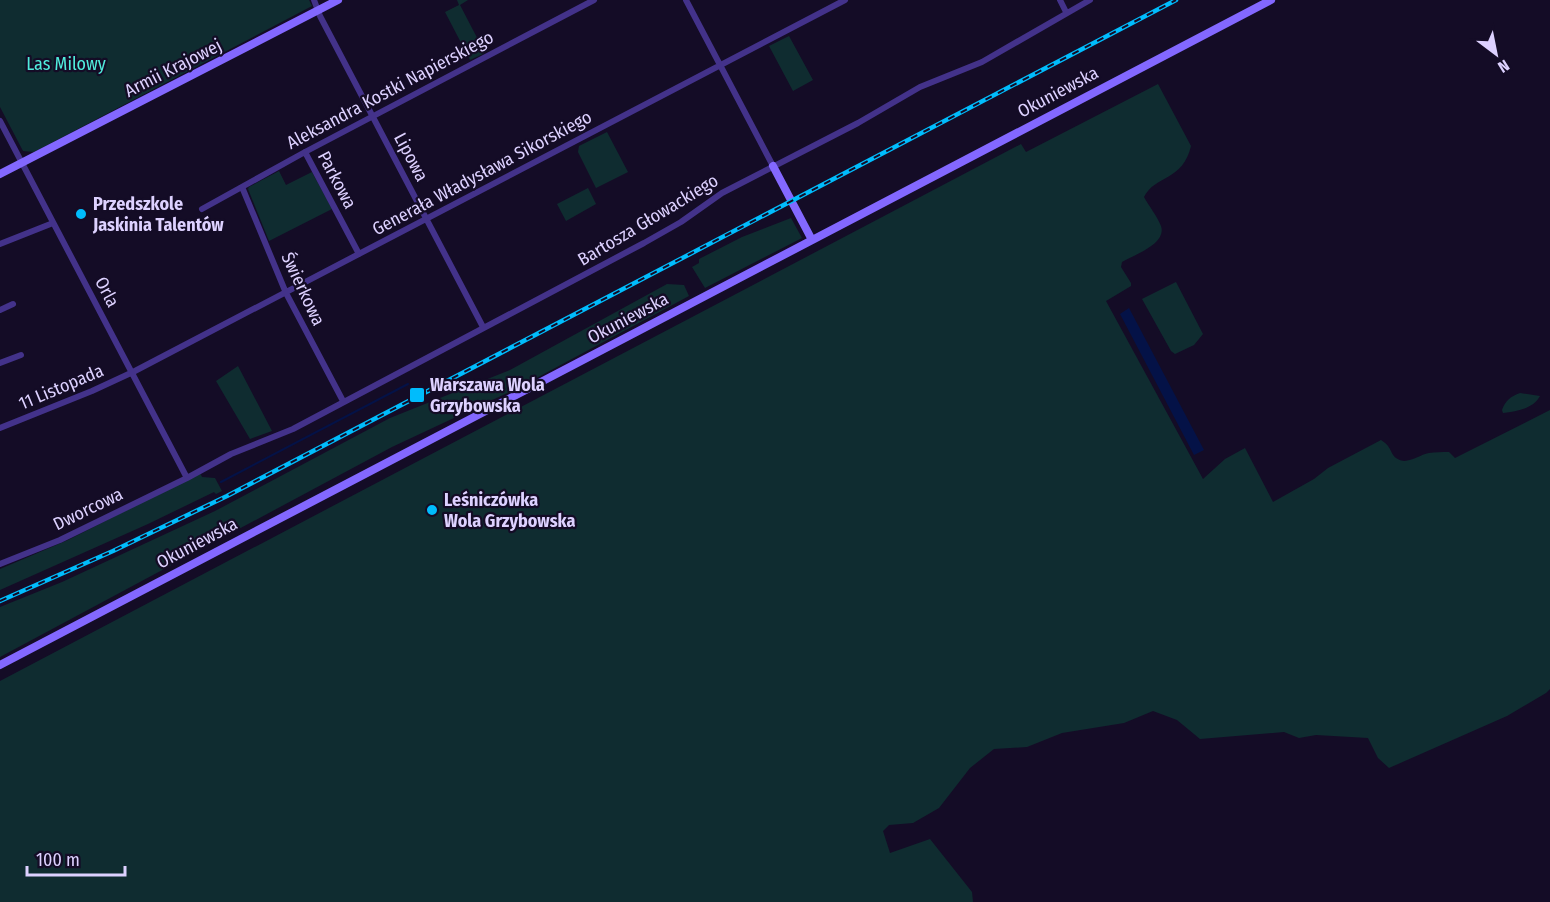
<svg xmlns="http://www.w3.org/2000/svg" width="1550" height="902" font-family="'Fira Sans Condensed',sans-serif">
<style>
.green{fill:#0f2c30}
.water{fill:#041247}
.lines{fill:none;stroke-linecap:round;stroke-linejoin:round}
.stream{stroke:#041247;stroke-width:2}
.street{stroke:#43328a;stroke-width:6}
.secondary{stroke:#8368ff;stroke-width:8}
.rail-casing{stroke:#00bcfc;stroke-width:4.5}
.rail{stroke:#140c26;stroke-width:2;stroke-dasharray:7;stroke-linecap:butt}
.poi-dot{fill:#00bcfc;stroke:#140c26;stroke-width:2}
.labels{text-anchor:middle;stroke-width:4.5;stroke-linejoin:round;paint-order:stroke}
.park-label{font-size:18px;fill:#50ecdc;stroke:#140c26}
.street-label{font-size:18px;fill:#ddd1ff;stroke:#140c26}
.poi-label{font-size:18px;font-weight:bold;fill:#ddd1ff;stroke:#140c26;text-anchor:start}
</style>
<rect width="100%" height="100%" fill="#140c26"/>
<path class="green" d="M0 0H309L312 6 34 152 23 151 0 107Z
M457 0H468L460 5 485 53 470 60 445 12 459 5Z
M789 36 813 80 793 91 769 46Z
M1158 84 1191 146C1183 181 1155 175 1144 197 1149 206 1157 216 1161 226 1167 244 1134 255 1122 262L1121 267 1131 283V286L1106 301 1203 479 1225 459 1245 448 1273 502 1314 479 1328 468 1381 440C1393 448 1389 452 1396 458 1407 466 1418 455 1429 453 1435 452 1442 452 1449 452L1455 458 1550 410V689L1546 693 1507 716 1389 768 1378 758 1368 738 1316 735 1299 738 1284 732 1200 739 1177 720 1153 711 1124 723 1062 733 1027 747 994 749 970 768 939 808 913 823 889 825 883 831 890 853 930 839 972 892 973 902H0V681L1021 144 1026 152Z
M607 132 628 172 596 188 578 152 579 146Z
M279 171 286 185 312 172 332 209 269 241 248 189 249 187Z
M588 188 596 204 566 221 557 204Z
M791 218 802 238 705 288 692 267 699 263V259L742 237Z
M1176 282 1203 334 1194 345 1175 354 1171 351 1142 299Z
M667 284 684 285 689 296 516 389 392 447 0 657V607L62 582 215 511 390 418 510 370Z
M238 366 272 431 250 439 216 381Z
M1520 393 1540 396C1533 409 1517 411 1503 413L1502 410C1505 401 1511 396 1520 393Z
M200 473 202 477 215 478 222 491 216 494 214 492 148 524 0 590V569L68 540Z"/>
<path class="water" d="M1129 308 1204 450 1194 455 1120 314Z"/>
<g class="lines">
<path class="stream" d="M221 482 408 384"/>
<path class="street" d="M314 0 320 16 483 327
M686 0 773 166
M1060 0 1066 12
M0 121 187 478
M305 152 359 254
M242 187 286 293 343 401
M202 209 305 152 594 0
M0 244 53 223
M0 310 13 304
M0 363 21 355
M0 428 92 391 133 372 845 0
M0 564 60 540 187 478 231 454 293 429 644 243 681 222 722 193 858 123 920 87 982 62 1090 0"/>
<path class="secondary" d="M773 166 812 240
M0 174 338 0
M0 665 1271 0"/>
<g class="rail-casing">
<path id="rail" d="M0 601 113 551 227 496 1176 0"/>
</g>
<use href="#rail" class="rail"/>
</g>
<g class="poi-dot">
<circle cx="81" cy="214" r="6"/>
<rect x="409" y="387" width="16" height="16" rx="3"/>
<circle cx="432" cy="510" r="6"/>
</g>
<g class="labels">
<g class="park-label">
<text x="66" y="70">Las Milowy</text>
</g>
<g class="street-label">
<text transform="translate(173 68) rotate(-27)" y="6">Armii Krajowej</text>
<text transform="translate(390 90) rotate(-28)" y="6">Aleksandra Kostki Napierskiego</text>
<text transform="translate(1058 92) rotate(-28)" y="6">Okuniewska</text>
<text transform="translate(411 157) rotate(62)" y="6">Lipowa</text>
<text transform="translate(482 173) rotate(-28)" y="6">Generała Władysława Sikorskiego</text>
<text transform="translate(337 180) rotate(62)" y="6">Parkowa</text>
<text transform="translate(648 220) rotate(-31)" y="6">Bartosza Głowackiego</text>
<text transform="translate(303 289) rotate(65)" y="6">Świerkowa</text>
<text transform="translate(107 292) rotate(62)" y="6">Orla</text>
<text transform="translate(628 318) rotate(-28)" y="6">Okuniewska</text>
<text transform="translate(61 387) rotate(-23)" y="6">11 Listopada</text>
<text transform="translate(88 509) rotate(-26)" y="6">Dworcowa</text>
<text transform="translate(197 543) rotate(-28)" y="6">Okuniewska</text>
</g>
<g class="poi-label">
<text x="93" y="210">Przedszkole<tspan x="93" dy="21">Jaskinia Talentów</tspan></text>
<text x="430" y="391">Warszawa Wola<tspan x="430" dy="21">Grzybowska</tspan></text>
<text x="444" y="506">Leśniczówka<tspan x="444" dy="21">Wola Grzybowska</tspan></text>
</g>
</g>
<g transform="translate(1496 54) rotate(148)" stroke="#140c26" stroke-width="4.5" paint-order="stroke">
<path d="M0-4.5L10 22L0 15L-10 22Z" fill="#ddd1ff"/>
<text y="-9" font-size="16" font-weight="bold" text-anchor="middle" fill="#ddd1ff">N</text>
</g>
<path d="M27 866v9h98v-9" fill="none" stroke="#ddd1ff" stroke-width="3"/>
<text x="36" y="866" font-size="18" fill="#ddd1ff" stroke="#140c26" stroke-width="4.5" paint-order="stroke">100 m</text>
</svg>
